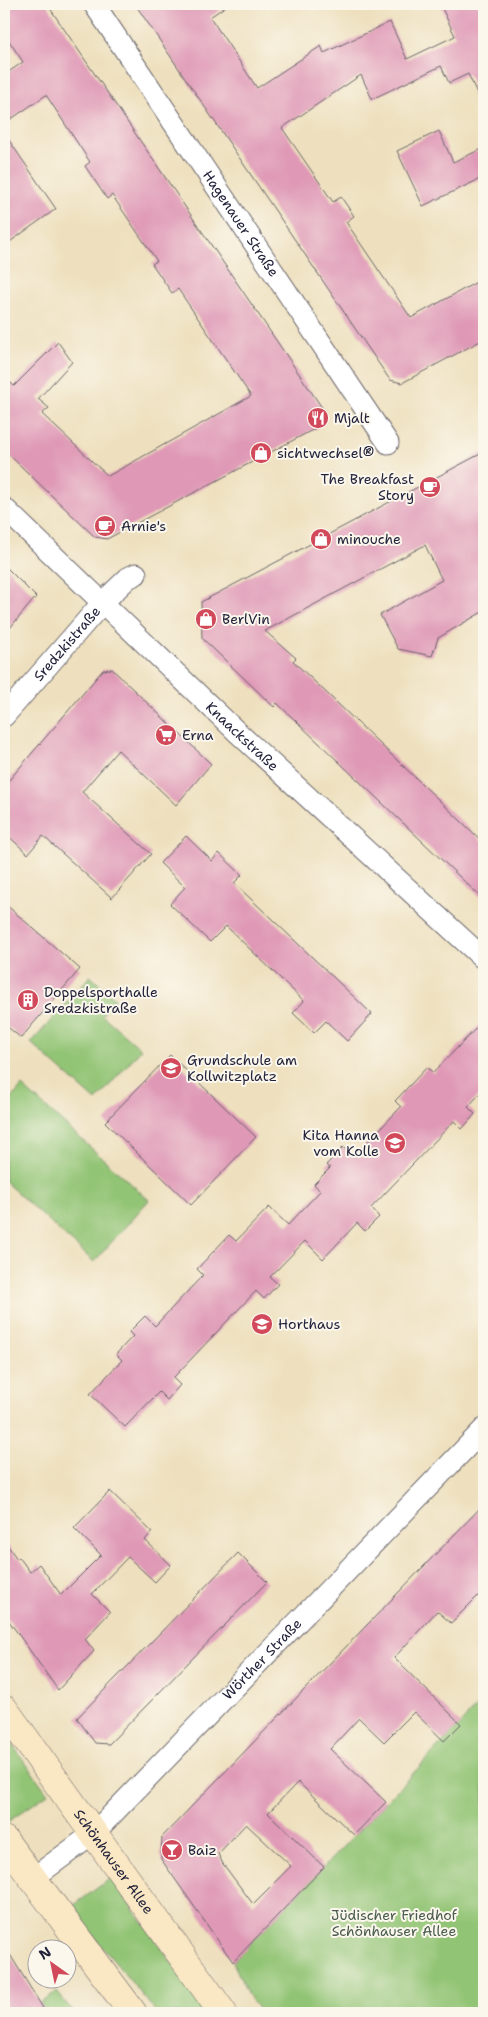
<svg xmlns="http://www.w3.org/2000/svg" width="488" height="2017" font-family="'Shantell Sans',sans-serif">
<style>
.green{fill:#92c475;stroke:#5a7358}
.building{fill:#df99b6;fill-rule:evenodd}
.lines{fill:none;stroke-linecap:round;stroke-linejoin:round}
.minor-casing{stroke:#696469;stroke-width:23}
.secondary-casing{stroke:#696469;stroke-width:29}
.minor{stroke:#fff;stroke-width:21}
.secondary{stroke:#fae7c3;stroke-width:28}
.labels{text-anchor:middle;stroke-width:4;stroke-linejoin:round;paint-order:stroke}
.street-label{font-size:14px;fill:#22223b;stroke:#fbf7ec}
.poi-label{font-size:14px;fill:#22223b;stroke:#fbf7ec;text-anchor:start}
.park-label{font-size:14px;fill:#495b4f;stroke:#fbf7ec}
</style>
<rect width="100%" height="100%" fill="#fbf7ec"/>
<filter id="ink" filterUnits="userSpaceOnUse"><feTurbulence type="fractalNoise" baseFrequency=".02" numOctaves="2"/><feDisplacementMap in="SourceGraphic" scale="10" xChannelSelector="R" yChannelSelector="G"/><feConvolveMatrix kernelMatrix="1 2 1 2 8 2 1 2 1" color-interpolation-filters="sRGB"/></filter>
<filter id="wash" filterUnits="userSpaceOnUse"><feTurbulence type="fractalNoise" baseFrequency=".0096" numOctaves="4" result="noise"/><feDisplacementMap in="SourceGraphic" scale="20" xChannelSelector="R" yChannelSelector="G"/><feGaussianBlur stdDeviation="1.12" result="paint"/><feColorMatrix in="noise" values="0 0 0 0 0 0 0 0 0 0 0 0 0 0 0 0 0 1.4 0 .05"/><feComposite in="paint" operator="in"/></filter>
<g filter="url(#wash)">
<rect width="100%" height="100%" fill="#eee0be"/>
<path class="green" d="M90 976 116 999 102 1015 141 1049 96 1101 31 1043Z
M22 1086 149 1200 94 1262 4 1181V1107Z
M484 1699V2013H262L250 1999 233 1962Z
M4 1733 48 1794 6 1823 4 1820Z
M111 1878 208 2013H157L70 1908Z
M57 1992 74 2013H47L40 2004Z"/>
<g id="blocks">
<path class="building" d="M4 4H47L325 412 320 426 107 539 95 537 4 450V376L14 386 58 342 72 362 38 399 49 408 42 414 108 476 251 396 178 289 172 293 152 264 157 261 112 195 107 199 85 166 90 162 46 95 4 124V75L23 62 4 33Z
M135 4H229L210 17 257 88 321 46 324 53 390 22 407 59 455 36 440 4H484V108L468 74 449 83 441 66 372 99 361 75 282 128 333 202 341 197 354 216 346 222 411 318 484 278V339L402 383 390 380Z
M439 131 453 162 484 148V177L423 206 397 151Z
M4 133 56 209 4 246Z
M484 452V611L438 638 432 656 398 649 380 615 442 580 425 545 265 631 296 658 293 661 484 843V900L277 703 274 707 202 638 201 602Z
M4 565 36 597 4 635Z
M112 669 211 764 176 805 118 750 82 792 151 854 112 898 43 836 28 854 4 832V786L103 670Z
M186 836 212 861 219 853 242 875 234 883 372 1014 347 1041 326 1021 314 1033 293 1013 304 1001 226 926 210 942 170 904 185 887 160 863Z
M4 903 80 969 21 1038 4 1024Z
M484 1020V1089L468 1107 475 1114 462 1129 454 1121 371 1208 379 1217 365 1231 357 1223 323 1259 305 1241 270 1277 278 1284 264 1299 256 1291 173 1378 180 1385 167 1400 159 1392 125 1427 90 1394 122 1360 116 1354 133 1336 129 1332 145 1316 155 1326 203 1275 197 1269 229 1235 236 1241 269 1207 288 1225 320 1191 314 1184 330 1168 326 1165 343 1147 353 1157 401 1107 395 1101 427 1067 433 1073Z
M170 1055 256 1137 191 1205 105 1122Z
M110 1491 152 1532 145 1540 171 1565 155 1582 128 1557 92 1594 110 1612 85 1639 94 1651 58 1690 4 1614V1540L17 1559 19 1557 30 1572 39 1564 61 1595 101 1555 74 1528Z
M484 1504V1590L451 1623 437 1611 394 1658 461 1724 444 1741 414 1712 384 1742 359 1718 330 1749 386 1802 354 1835 298 1782 268 1813 324 1867 233 1962 161 1859 162 1837ZM246 1824 291 1866 253 1904 223 1864 218 1854Z
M238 1553 267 1582 109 1744 95 1743 77 1718Z
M4 1945 46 2013H4Z"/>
</g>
</g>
<g filter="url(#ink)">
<use href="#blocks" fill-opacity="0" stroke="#696469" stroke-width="1"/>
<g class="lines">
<g class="minor-casing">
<g id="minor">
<path id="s1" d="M94 4 388 443"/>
<path id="s2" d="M4 508 236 731 484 959"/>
<path id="s3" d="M4 716 103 602 128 578 136 574"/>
<path id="s4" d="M32 1879 94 1833 484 1429"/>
</g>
</g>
<g class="secondary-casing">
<g id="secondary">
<path id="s5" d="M4 1709 223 2013"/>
<path d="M4 1840 133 2013"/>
</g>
</g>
<use href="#minor" class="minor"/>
<use href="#secondary" class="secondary"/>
</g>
</g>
<defs>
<g id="restaurant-disc" transform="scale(1.125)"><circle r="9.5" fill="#d1495b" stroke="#fbf7ec"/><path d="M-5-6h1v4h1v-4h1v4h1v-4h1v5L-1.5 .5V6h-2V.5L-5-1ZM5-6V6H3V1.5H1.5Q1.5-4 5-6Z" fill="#fff"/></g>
<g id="shop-disc" transform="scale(1.125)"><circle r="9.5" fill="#d1495b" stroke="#fbf7ec"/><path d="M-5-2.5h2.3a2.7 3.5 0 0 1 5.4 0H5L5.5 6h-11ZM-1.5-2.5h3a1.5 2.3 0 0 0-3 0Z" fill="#fff"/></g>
<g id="cafe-disc" transform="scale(1.125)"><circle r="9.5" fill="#d1495b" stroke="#fbf7ec"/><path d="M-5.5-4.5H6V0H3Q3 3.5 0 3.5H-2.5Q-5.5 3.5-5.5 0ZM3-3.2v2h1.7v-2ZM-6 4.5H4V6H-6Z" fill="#fff"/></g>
<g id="supermarket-disc" transform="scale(1.125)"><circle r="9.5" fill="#d1495b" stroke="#fbf7ec"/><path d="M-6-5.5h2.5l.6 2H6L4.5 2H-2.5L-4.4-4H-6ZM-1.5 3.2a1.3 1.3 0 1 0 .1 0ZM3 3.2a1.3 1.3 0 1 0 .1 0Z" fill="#fff"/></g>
<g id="building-disc" transform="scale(1.125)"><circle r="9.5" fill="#d1495b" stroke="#fbf7ec"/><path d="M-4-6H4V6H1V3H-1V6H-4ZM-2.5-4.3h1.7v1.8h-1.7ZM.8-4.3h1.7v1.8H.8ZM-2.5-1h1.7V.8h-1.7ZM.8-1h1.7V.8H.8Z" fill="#fff"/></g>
<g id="school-disc" transform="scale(1.125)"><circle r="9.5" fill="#d1495b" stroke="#fbf7ec"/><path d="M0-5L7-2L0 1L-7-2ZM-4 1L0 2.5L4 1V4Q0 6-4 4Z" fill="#fff"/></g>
<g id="bar-disc" transform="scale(1.125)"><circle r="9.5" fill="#d1495b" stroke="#fbf7ec"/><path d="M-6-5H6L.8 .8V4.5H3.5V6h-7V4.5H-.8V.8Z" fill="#fff"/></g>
</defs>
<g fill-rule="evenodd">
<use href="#restaurant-disc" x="318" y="418"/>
<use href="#shop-disc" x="261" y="453"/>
<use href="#cafe-disc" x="430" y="487"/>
<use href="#cafe-disc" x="105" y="526"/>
<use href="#shop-disc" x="321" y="539"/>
<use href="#shop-disc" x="206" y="619"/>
<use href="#supermarket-disc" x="166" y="735"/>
<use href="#building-disc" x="28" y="1000"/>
<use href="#school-disc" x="171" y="1068"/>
<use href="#school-disc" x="395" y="1143"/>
<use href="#school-disc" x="262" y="1324"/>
<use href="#bar-disc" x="172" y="1850"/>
</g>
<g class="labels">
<g class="street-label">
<text dy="5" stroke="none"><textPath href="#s1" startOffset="264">Hagenauer Straße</textPath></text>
<text dy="5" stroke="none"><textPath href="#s3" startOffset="96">Sredzkistraße</textPath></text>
<text dy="5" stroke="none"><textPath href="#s2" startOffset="330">Knaackstraße</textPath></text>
<text dy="5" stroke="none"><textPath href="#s4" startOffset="319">Wörther Straße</textPath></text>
<text dy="5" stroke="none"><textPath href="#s5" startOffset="188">Schönhauser Allee</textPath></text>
</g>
<g class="poi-label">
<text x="334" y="423">Mjalt</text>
<text x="277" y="458">sichtwechsel®</text>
<text x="414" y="484" text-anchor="end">The Breakfast<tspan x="414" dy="16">Story</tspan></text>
<text x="121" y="531">Arnie's</text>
<text x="337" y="544">minouche</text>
<text x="222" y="624">BerlVin</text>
<text x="182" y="740">Erna</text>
<text x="44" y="997">Doppelsporthalle<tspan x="44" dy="16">Sredzkistraße</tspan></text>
<text x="187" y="1065">Grundschule am<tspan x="187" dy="16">Kollwitzplatz</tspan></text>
<text x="379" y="1140" text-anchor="end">Kita Hanna<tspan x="379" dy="16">vom Kolle</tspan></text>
<text x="278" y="1329">Horthaus</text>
<text x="188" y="1855">Baiz</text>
</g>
<g class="park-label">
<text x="394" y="1920">Jüdischer Friedhof<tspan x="394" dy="16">Schönhauser Allee</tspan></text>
</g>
</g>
<rect width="488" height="2017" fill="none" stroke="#fbf7ec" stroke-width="20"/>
<g transform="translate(52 1964) rotate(327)"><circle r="24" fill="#fbf7ec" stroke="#a4a2a5"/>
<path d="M0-4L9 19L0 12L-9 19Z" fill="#d1495b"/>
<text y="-8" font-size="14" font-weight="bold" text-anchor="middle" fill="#22223b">N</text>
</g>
</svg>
